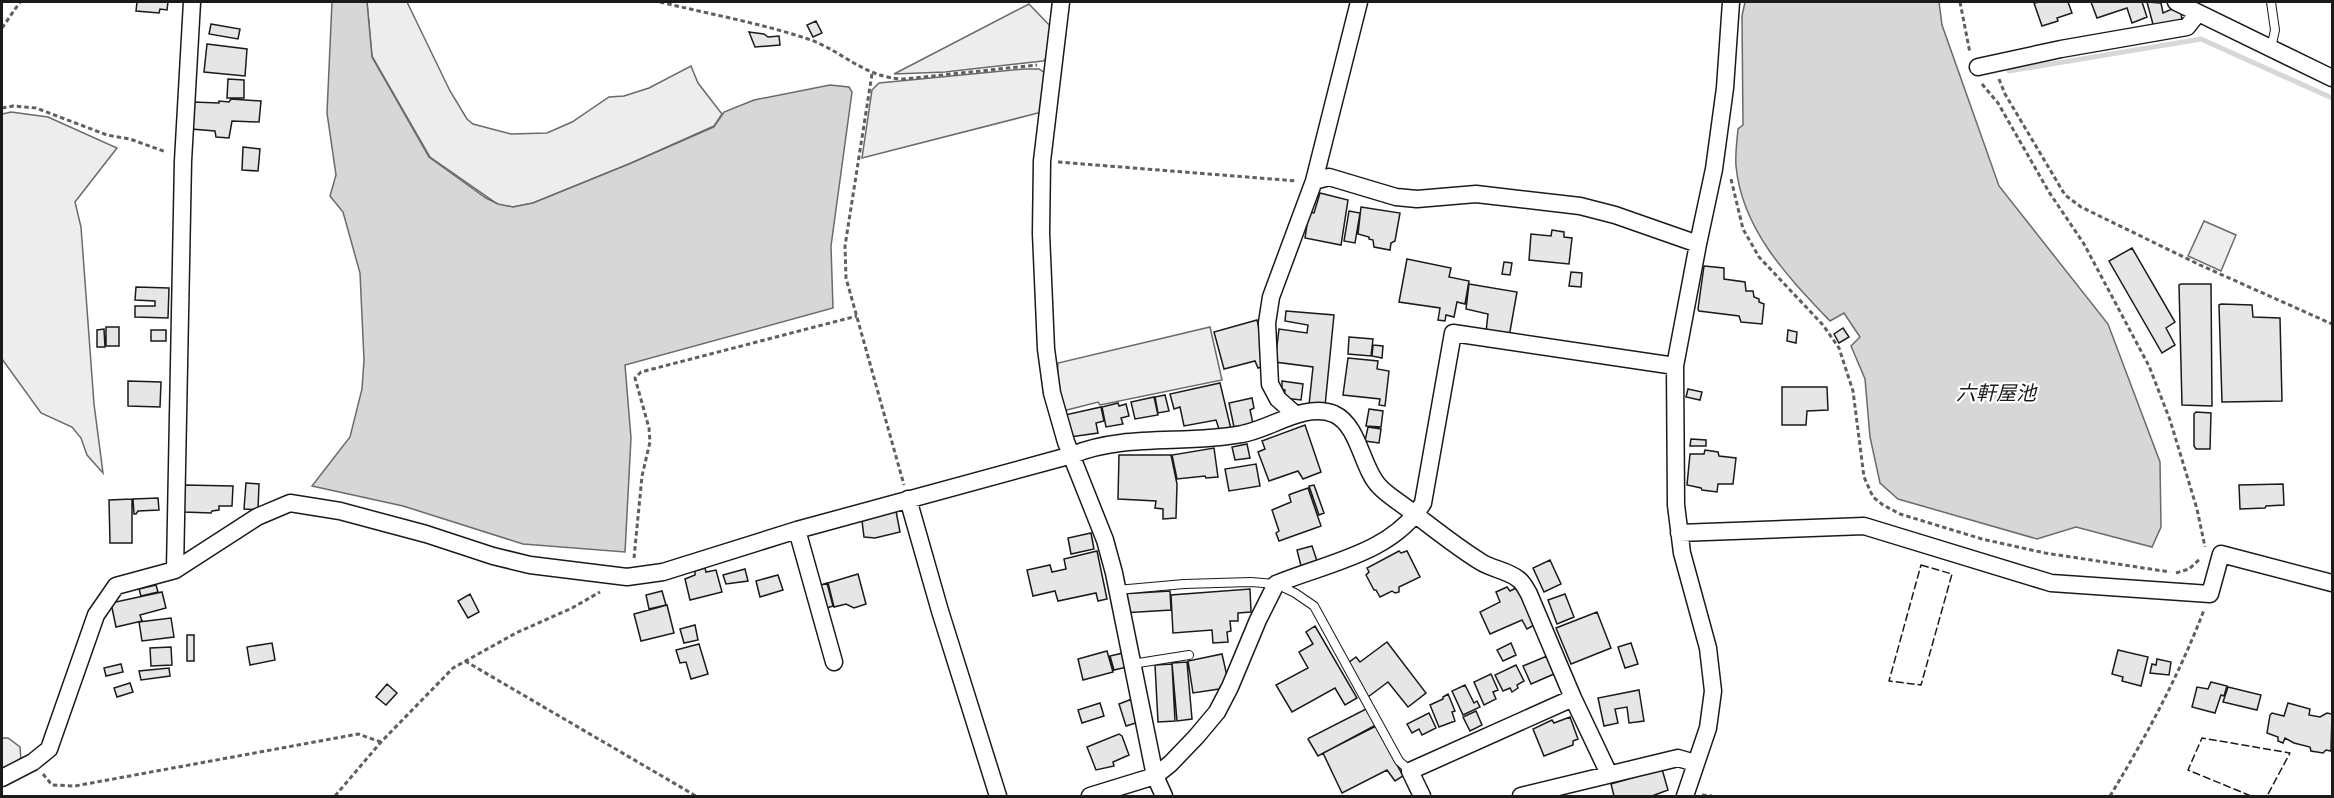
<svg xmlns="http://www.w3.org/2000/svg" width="2334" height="798" font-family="Poppins,'Noto Sans JP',sans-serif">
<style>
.green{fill:#ededed;stroke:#6a6a6a;stroke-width:1.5}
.water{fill:#d7d7d7;stroke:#6a6a6a;stroke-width:1.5}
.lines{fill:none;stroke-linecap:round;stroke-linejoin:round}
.stream{stroke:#d7d7d7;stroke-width:5}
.building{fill:#e6e6e6;stroke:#1a1a1a;stroke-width:1.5}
.service-casing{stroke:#1a1a1a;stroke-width:10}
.minor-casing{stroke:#1a1a1a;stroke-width:19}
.path{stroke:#5f5f5f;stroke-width:3;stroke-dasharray:4.5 3;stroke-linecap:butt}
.service{stroke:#fff;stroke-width:8}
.minor{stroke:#fff;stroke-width:16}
.fence{stroke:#1a1a1a;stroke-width:1.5;stroke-dasharray:8 3;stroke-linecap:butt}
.labels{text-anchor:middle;stroke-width:4.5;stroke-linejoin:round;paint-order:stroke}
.water-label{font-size:20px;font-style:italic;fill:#1a1a1a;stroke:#fff}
</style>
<rect width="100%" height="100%" fill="#fff"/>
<path class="green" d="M367 2H407L450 91 467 119 473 124 511 134 547 133 572 122 609 97 624 96 649 88 691 66 698 83 722 114 714 126 629 164 533 203 513 207 499 205 430 157 372 56Z
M1029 4 1054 30 1050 55 1043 61 945 72 894 74Z
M1024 69H1039L1045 73 1042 112 862 158 872 90 879 83Z
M11 112 48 117 117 148 75 202 81 227 94 404 103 473 87 455 81 438 72 427 41 413 2 359V114Z
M2204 221 2236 235 2221 271 2188 256Z
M1210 327 1222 380 1100 405 1098 402 1063 411 1057 380 1058 363Z
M2 738H8L20 747 21 761 2 771Z"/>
<path class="water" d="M332 2H367L372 57 429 157 486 198 498 204 513 207 533 203 629 164 714 127 724 112 754 100 830 85 849 87 852 92 831 246 833 308 625 365 631 438 625 552 523 544 403 506 312 486 350 437 362 389 364 360 360 273 343 212 330 196 336 175 327 113Z
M1745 2H1939L1942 25 1999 186 2108 324 2160 462 2161 527 2152 547 2076 527 2037 539 1898 499 1880 483 1870 437 1865 379 1851 346 1860 337 1844 313 1830 321C1788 277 1742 230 1736 166 1735 154 1737 141 1738 129L1743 125 1742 16Z"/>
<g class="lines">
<path class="stream" d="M2009 71 2201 39 2332 98"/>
</g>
<path class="building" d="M137 2H168L167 10 160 9 159 13 136 11Z
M2040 2H2068L2072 13 2057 18 2058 21 2042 26 2034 3Z
M2091 2H2142L2147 17 2132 23 2127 8 2097 18Z
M2147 2 2161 3 2163 13 2172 9 2181 13 2182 21 2154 28Z
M816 21 822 33 813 37 807 25Z
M211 24 240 29 238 39 209 34Z
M749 32 764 34 768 37 779 36 780 45 755 47Z
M207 44 247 49 245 76 204 72Z
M228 79 244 80V98H227Z
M231 99 261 101 259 122 232 121 229 138 216 137 215 131 191 129 193 102 219 103V101L229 102Z
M243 147 260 149 258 171 242 170Z
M1320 193 1348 200 1341 245 1305 238 1309 212 1314 213Z
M1361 207 1400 213 1395 241 1391 243 1390 250 1374 247 1373 240 1369 239V237L1358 234Z
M1349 211 1360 213 1355 243 1344 241Z
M1552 230 1564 232V237L1572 238 1569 264 1529 260 1531 234 1551 236Z
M2132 248 2175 322 2166 328 2175 345 2162 353 2109 261Z
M1407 259 1451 268 1449 277 1469 281 1465 304 1457 302 1454 317 1446 315 1445 321 1438 320 1440 308 1399 302Z
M1504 262 1512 263 1510 275 1502 274Z
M1704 266 1724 268V279L1745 282 1746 291H1753L1754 297 1759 299V302L1764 304 1762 324 1741 322 1739 316 1699 311 1698 309Z
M1571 272 1582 273 1581 287 1569 286Z
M1469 284 1517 292 1509 337 1486 332 1488 314 1466 309Z
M2181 284H2211L2212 406 2182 405 2179 285Z
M136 287 169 288 168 318 135 317V306H155V301L135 300Z
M2221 304 2252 305 2253 317 2280 318 2282 401 2222 402 2219 305Z
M1286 311 1334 315 1325 406 1309 405 1313 367 1275 362 1279 329 1307 333 1308 325 1285 321Z
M1257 320 1268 365 1258 368 1255 361 1224 369 1214 332Z
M106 327H119V346H106Z
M1843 328 1849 337 1839 343 1834 334Z
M104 329 105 347H97V330Z
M151 330H166V341H151Z
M1788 330 1797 332 1796 343 1787 341Z
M1349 337 1373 339 1371 356 1348 354Z
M1373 345 1383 346 1382 358 1372 356Z
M1348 358 1378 361 1377 369 1389 371 1385 406 1379 405 1380 399 1343 395Z
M128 381 161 382 160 407 128 406Z
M1282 381 1303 384 1301 400 1284 398 1285 390 1282 389Z
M1220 383 1231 429 1220 432 1216 420 1184 426 1180 407 1174 409 1170 394Z
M1782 387H1827L1828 410 1807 411 1806 425H1782Z
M1688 389 1702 392 1700 400 1686 397Z
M1165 395 1169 411 1158 413 1155 397Z
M1154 397 1158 415 1135 419 1131 402Z
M1252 398 1254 408 1250 410 1254 428 1235 432 1229 403Z
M1118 403 1119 406 1126 404 1129 416 1121 418 1123 424 1106 427 1102 407Z
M1101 407 1104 421 1096 423 1098 433 1070 437 1065 415Z
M1369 409 1383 411 1381 427 1366 426Z
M2196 412 2211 413 2210 449H2196L2194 446V414Z
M1305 425 1321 472 1303 479 1298 471 1269 481 1258 452 1265 449 1262 441Z
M1368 427 1381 429 1379 443 1365 441Z
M1691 439 1706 440V446H1690Z
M1247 444 1250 458 1235 460 1232 447Z
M1214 448 1218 477 1206 478 1205 476 1177 479 1172 455Z
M1705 450 1718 452 1719 456 1736 458 1733 484H1718L1717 492 1702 490 1701 488 1687 485 1690 454H1704Z
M1119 455H1171L1177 484 1176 518 1163 519V509L1155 508 1156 501 1118 499Z
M1256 464 1260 486 1229 491 1225 469Z
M246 483 259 484 258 510 244 509Z
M2283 484 2284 505 2266 506 2265 508 2240 509 2239 485Z
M184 485 233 486 232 506H219V510L212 511 211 513 184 512Z
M1314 485 1324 513 1319 515 1309 486Z
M1308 488 1321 526 1279 541 1276 533 1279 531 1272 510 1291 502 1289 495 1291 494Z
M158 498 159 510 138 511 136 514H134L133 499Z
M132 499V543H110L109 500Z
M896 511 900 532 875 538 864 537 862 521Z
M1091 533 1094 549 1071 554 1068 538Z
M1312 546 1317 561 1301 566 1297 550Z
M1097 551 1107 599 1098 601 1096 593 1058 601 1055 591 1033 596 1027 570 1050 565 1052 572 1066 569 1064 559Z
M1399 551 1401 553 1407 551 1420 577 1399 587V592L1395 593 1392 591 1380 597 1376 590H1374L1366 575 1369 572 1367 568Z
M1550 560 1561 584 1544 592 1533 568Z
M705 568 706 572 716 570 722 592 690 600 685 579 695 575V571Z
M745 569 748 581 726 584 723 575Z
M858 574 866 604 854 608 846 604 834 607 828 583Z
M778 575 783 590 760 597 756 581Z
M827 583 833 606 824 609 818 586Z
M156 585 158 592 141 596 139 589Z
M1520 586 1538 623 1527 629 1522 620 1490 634 1480 612 1500 602 1496 592 1507 587 1510 591Z
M1250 589 1251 612 1238 613V621H1230L1231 631 1227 632 1228 642 1213 643 1212 630 1173 633 1171 595Z
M662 591 666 605 649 609 646 595Z
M1170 591 1171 610 1122 613 1121 594Z
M162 592 166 608 140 615 142 621 116 627 111 603Z
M470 594 479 612 468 618 458 601Z
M1565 594 1574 617 1557 624 1548 600Z
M667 605 674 633 641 641 634 614Z
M1597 612 1611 648 1571 664 1556 628Z
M171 618 174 637 142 641 139 622Z
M695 625 698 640 684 643 680 629Z
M1315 626 1357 698 1345 705 1335 688 1292 712 1276 685 1308 668 1299 652 1313 644 1306 632Z
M187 635H194V661H187Z
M1387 642 1426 693 1408 707 1388 682 1368 697 1348 663 1356 657 1360 662Z
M272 643 275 660 250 665 247 647Z
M1511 643 1516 655 1503 661 1497 650Z
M1631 643 1638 664 1625 668 1618 647Z
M699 644 708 674 691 679 686 662 680 663 676 650Z
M171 647 172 665 151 666 150 648Z
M2118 650 2148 657 2141 686 2122 681 2123 677 2112 674Z
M1107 651 1113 672 1083 680 1078 659Z
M1123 653 1127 667 1114 670 1110 656Z
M1222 654 1227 676 1219 689 1193 693 1188 661Z
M1547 656 1554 674 1531 684 1523 666Z
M2157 659 2171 662 2169 675 2150 673 2152 664 2156 665Z
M1187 662 1192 719 1177 721 1172 663Z
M121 664 123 672 106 676 104 668Z
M1172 664 1175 721 1158 722 1155 665Z
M1516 665 1524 681 1517 685 1518 688 1512 692 1510 688 1503 691 1495 675Z
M169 668 170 676 141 680 139 671Z
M1491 674 1498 690 1493 692 1496 699 1484 705 1474 682Z
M2211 682 2227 686 2224 696 2221 695 2215 713 2192 707 2197 687 2208 689Z
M130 683 133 692 117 697 114 688Z
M387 684 397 693 386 705 376 697Z
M1465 685 1474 703 1477 701 1480 707 1463 715 1452 691Z
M2228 687 2261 695 2257 710 2223 702Z
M1639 690 1644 721 1629 723 1627 707 1615 709 1618 723 1604 726 1598 698Z
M1448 694 1455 711 1452 712 1455 721 1439 727 1430 705 1443 699V697Z
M1132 699 1139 722 1126 726 1119 704Z
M1100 703 1104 716 1082 723 1078 710Z
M2288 703 2310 709 2309 715 2320 717 2327 713 2332 714 2331 751 2326 750 2323 753 2311 751 2310 747 2294 743 2285 738 2283 743 2278 741V737L2267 733 2270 715 2272 713 2284 716Z
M1366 709 1376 725 1318 756 1308 739 1309 738Z
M1476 711 1482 725 1470 731 1463 717Z
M1429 713 1436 728 1422 735 1419 729 1412 733 1407 724Z
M1570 717 1578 739 1573 741V745L1544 756 1533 729 1552 720 1554 723Z
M1376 726 1403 776 1395 781 1387 770 1342 793 1323 753Z
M1119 734 1122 736 1129 755 1113 762 1114 766 1096 770 1087 747Z
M1662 769 1668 790 1652 796H1614L1611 784Z"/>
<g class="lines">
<g class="service-casing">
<path id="service" d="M2271 48 2275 30 2271 2
M1117 590 1184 584 1251 582 1276 584 1295 593 1314 606 1399 761 1410 771
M1132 664 1189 655"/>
</g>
<g class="minor-casing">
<path id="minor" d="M1061 2 1042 161 1041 233 1046 349 1052 393 1066 442 1105 540 1114 573 1155 776 1164 796
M2176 2 2332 78
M1978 67 2061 49 2187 27 2198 13
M1314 181 1329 177 1396 197 1417 199 1476 194 1580 206 1615 215 1698 244
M1295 414 1278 399 1270 384 1267 323 1271 297 1314 181 1359 2
M908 499 940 611 998 796
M797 530 834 662
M1679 533 1864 526 2051 583 2210 594 2221 554 2332 583
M175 570 183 161 192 2
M2 778 33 762 49 749 96 615 116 586 175 570 257 517 290 503 340 511 426 534 493 556 530 565 627 577 663 572 797 530 1072 455C1125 433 1186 445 1242 434 1271 429 1305 402 1334 414 1359 425 1362 469 1379 486 1387 495 1398 501 1408 509 1432 527 1455 546 1481 562 1492 569 1509 571 1518 579 1523 582 1526 589 1529 594L1573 698 1609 774
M1090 796 1155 776 1170 764 1196 737 1217 712 1230 687 1258 620 1276 584C1327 563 1393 553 1423 503L1453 333 1675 366
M1422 796 1410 771 1573 698
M1521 796 1678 758 1695 763
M1685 796 1708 728 1713 691 1708 648 1682 553 1676 505 1675 366 1698 244 1714 169 1725 88 1731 2"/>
</g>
<path class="path" d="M660 2C709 14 760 23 808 39 843 51 864 78 904 79L1037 65
M1960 2 1970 53
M2 28 20 2
M872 74 845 246 846 278 904 485
M1999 79 2005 94 2065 195 2081 207 2200 265 2332 324
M1982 84 1998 103 2049 192 2084 244 2149 366 2170 420 2197 509 2205 547
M2 108 13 106 36 108 107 135 130 139 166 152
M1058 162 1297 181
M1731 179 1743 229 1759 257 1823 325 1839 348 1853 391 1864 477 1873 497 1883 505 1900 514 1982 539 2045 553 2170 572
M634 558 642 476 650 442 649 428 635 378 641 372 857 316
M2176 573 2189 569 2201 558
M465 661 696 796
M43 774 52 785 75 786 358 734 381 742
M1702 795 1712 796
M335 796 381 742 453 668 516 633 572 608 600 592
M2110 796C2146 737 2179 675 2204 610"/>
<use href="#service" class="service"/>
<use href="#minor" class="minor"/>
<path class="fence" d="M1921 565 1952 574 1921 685 1889 681Z
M2251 796 2188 770 2202 738 2290 753 2267 796"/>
</g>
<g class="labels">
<g class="water-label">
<text x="1996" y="400">六軒屋池</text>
</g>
</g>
<rect width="2334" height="798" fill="none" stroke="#1a1a1a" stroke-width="6"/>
</svg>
